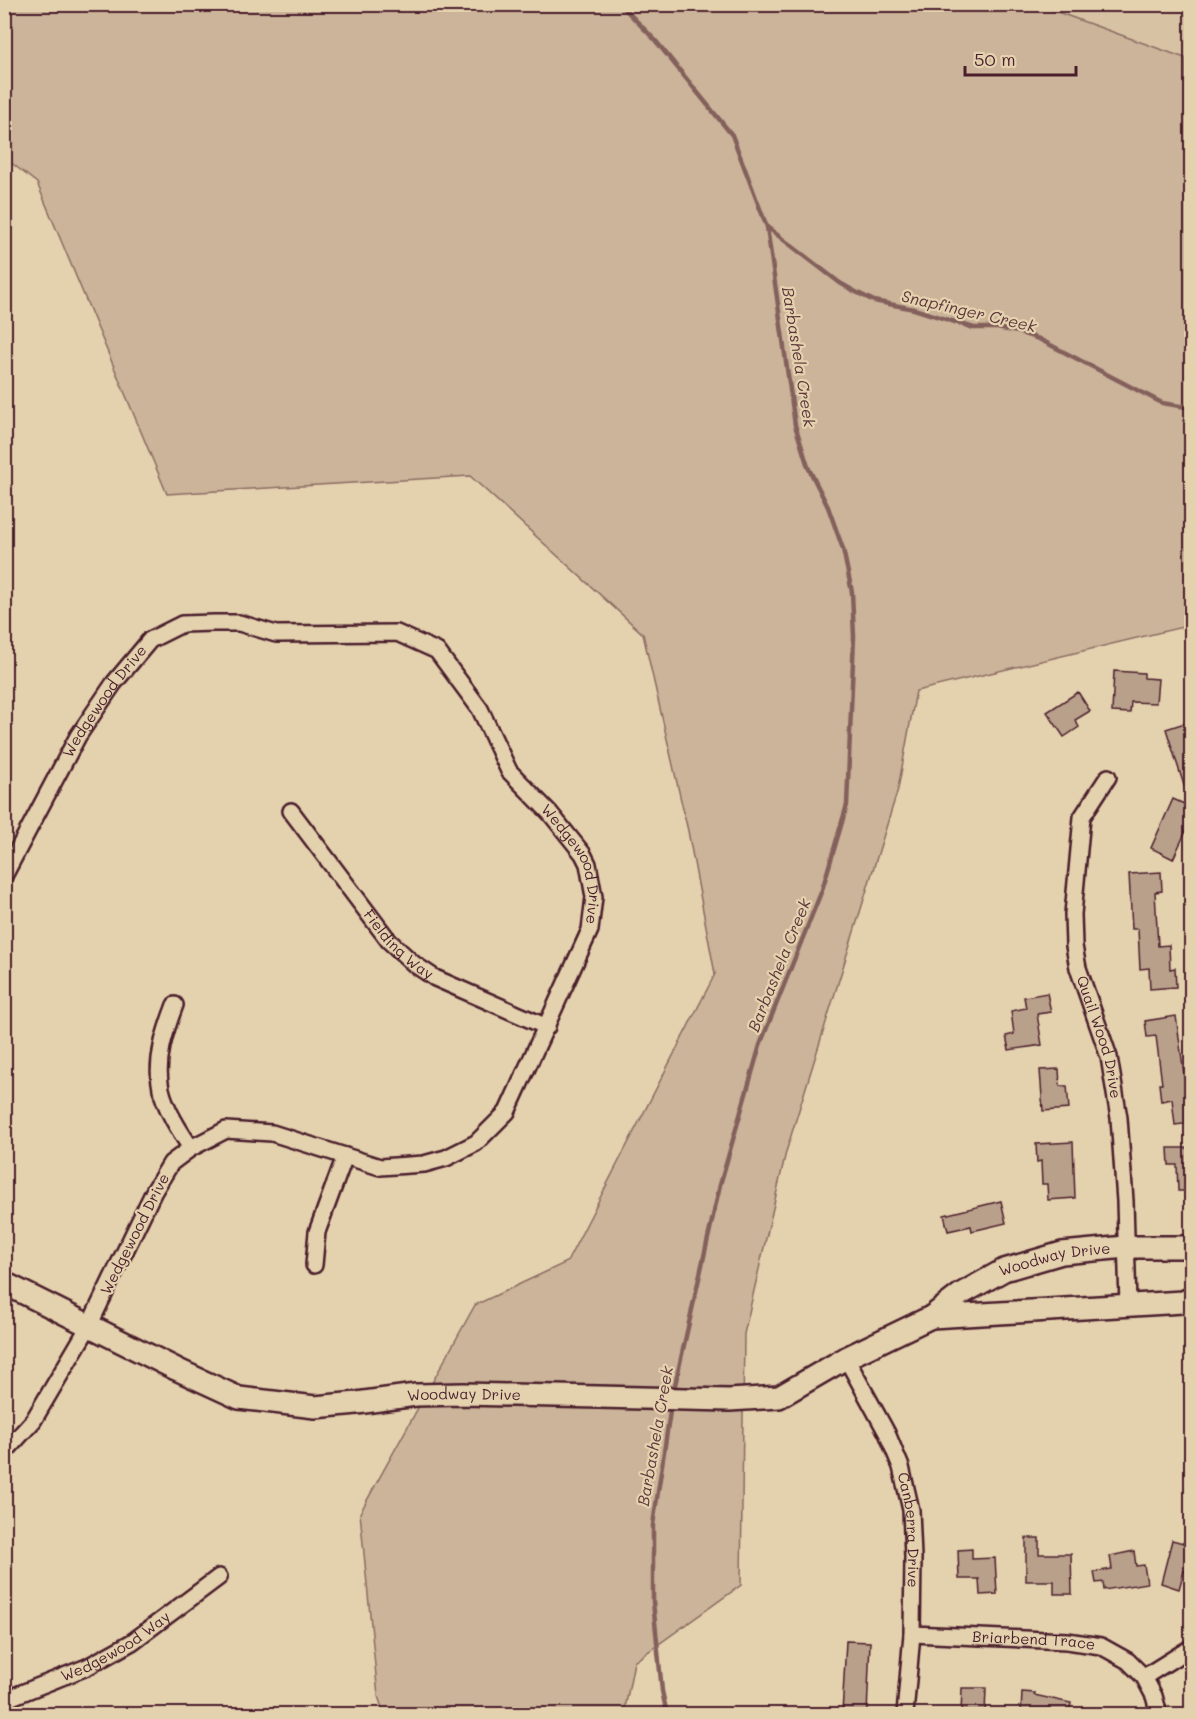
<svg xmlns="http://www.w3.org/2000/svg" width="1196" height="1719" font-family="Mali,sans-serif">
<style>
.built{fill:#d7c3a4}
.green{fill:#cbb499;stroke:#8a6a62;stroke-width:1.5}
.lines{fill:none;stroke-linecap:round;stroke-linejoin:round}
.stream{stroke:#84615c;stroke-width:4.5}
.building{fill:#b9a08b;stroke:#4a1f2b;stroke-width:1.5}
.street-casing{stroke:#4a1f2b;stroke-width:20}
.secondary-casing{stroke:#4a1f2b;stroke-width:26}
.street{stroke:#e4d2af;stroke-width:15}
.secondary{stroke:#e4d2af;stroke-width:21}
.labels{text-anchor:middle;stroke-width:4.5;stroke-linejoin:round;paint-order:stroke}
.street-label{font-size:15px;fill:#4a1f2b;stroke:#e4d2af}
.water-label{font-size:16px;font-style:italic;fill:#5d353b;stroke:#e4d2af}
</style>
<rect width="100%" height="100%" fill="#e4d2af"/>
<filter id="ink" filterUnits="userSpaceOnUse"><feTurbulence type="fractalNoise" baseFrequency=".0167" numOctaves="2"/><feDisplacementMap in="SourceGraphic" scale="12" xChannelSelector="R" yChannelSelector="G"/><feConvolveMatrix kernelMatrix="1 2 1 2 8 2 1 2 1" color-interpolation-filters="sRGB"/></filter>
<g filter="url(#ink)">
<path class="built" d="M1035 5H1191V60L1185 58Z"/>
<path class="green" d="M1035 4 1185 58 1192 201 1191 625 916 691 898 789 786 1152 744 1334 741 1585 634 1662 624 1714H384L378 1696 360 1513 475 1305 567 1262 715 974 688 831 643 634 470 476 167 494 37 183 5 158 4 5Z"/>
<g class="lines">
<path class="stream" d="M620 4 655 40 732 135 767 227 840 283 854 291 874 301 914 309 974 328H997L1018 332 1039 339 1162 403 1192 408
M673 1394 720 1185 760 1045 822 890 847 805 854 637 852 592 843 549 828 507 808 467 795 425 767 227
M667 1714 662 1691 653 1602V1525L671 1405"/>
</g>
<path class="building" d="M1114 671 1144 673V678L1158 679 1156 703 1131 702 1130 713 1112 712Z
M1078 692 1090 711 1075 720 1079 727 1064 737 1047 712Z
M1191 721V801H1189L1166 729Z
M1173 799 1191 807V820L1173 859 1151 848Z
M1161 872 1162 891 1155 892 1158 946 1169 945 1170 969 1175 968 1176 987 1150 989 1149 968 1140 969 1138 929H1132L1129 874Z
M1047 993 1051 1012 1037 1014 1042 1045 1009 1050 1006 1036 1014 1034 1011 1011 1026 1008 1024 997Z
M1176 1016 1185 1081 1191 1080V1123L1175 1125 1172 1099 1161 1101 1159 1084H1162L1156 1036 1147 1037 1145 1021Z
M1059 1069 1060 1086H1067L1069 1109 1043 1111 1040 1070Z
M1073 1142 1075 1198 1048 1200 1047 1184H1042L1041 1161 1037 1162 1036 1144Z
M1168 1148H1191V1191H1178L1177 1165H1169Z
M1001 1201 1006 1223 972 1231 971 1226 948 1231 944 1215Z
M1026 1538H1039V1554H1071L1072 1594H1054V1581H1026Z
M1172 1540 1191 1545V1573L1184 1571 1179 1589 1161 1583Z
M972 1549V1559L995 1558 997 1594 980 1595 979 1579H959L958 1550Z
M1134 1551 1136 1566 1144 1565 1147 1583 1104 1590 1103 1582 1096 1583 1094 1572 1112 1569 1110 1556Z
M846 1641 870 1642 867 1714H842Z
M962 1688H986L985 1714H961Z
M1022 1692 1035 1693 1034 1695 1071 1703 1069 1714H1021Z"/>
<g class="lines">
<g class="street-casing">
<g id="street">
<path id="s1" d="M1108 777 1082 817 1073 914 1074 946 1078 968 1109 1057 1119 1118 1125 1201 1128 1305"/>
<path id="s2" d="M291 811 389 941 414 964 435 978 547 1027"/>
<path id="s3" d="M4 876 78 736 114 683 150 640 182 624 214 623H239L276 634 397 633 437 651 480 709 509 771 550 813 583 854 588 864 594 897 590 930 507 1112 476 1143 446 1158 424 1164 380 1167 272 1133 226 1130 191 1148 171 1163 154 1191 89 1326 33 1421 4 1453"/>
<path d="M175 1005C165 1031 155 1061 161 1089 166 1110 179 1130 191 1148"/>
<path d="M314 1265 317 1232 345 1156"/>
<path id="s4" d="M846 1358 887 1433 901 1467 911 1510 913 1557 912 1634 905 1714"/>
<path id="s5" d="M912 1634 1067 1641 1101 1646 1128 1661 1144 1677 1154 1696 1159 1714"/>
<path d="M1144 1677 1192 1647"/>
<path id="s6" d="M4 1700 87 1667 132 1642 219 1577"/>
</g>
</g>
<g class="secondary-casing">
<g id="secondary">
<path id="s7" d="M4 1283 176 1369 239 1398 315 1407 357 1403 416 1395 463 1394 729 1400 779 1397 846 1358 931 1317 961 1294 1004 1270 1062 1253 1126 1247H1186L1192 1249"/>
<path d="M931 1317 1183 1302 1192 1298"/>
</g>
</g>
<use href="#street" class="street"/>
<use href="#secondary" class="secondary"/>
</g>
</g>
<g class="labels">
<g class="street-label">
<text dy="5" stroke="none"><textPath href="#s3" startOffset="202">Wedgewood Drive</textPath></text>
<text dy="5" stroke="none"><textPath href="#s3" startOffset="832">Wedgewood Drive</textPath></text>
<text dy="5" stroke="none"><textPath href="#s2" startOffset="172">Fielding Way</textPath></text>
<text dy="5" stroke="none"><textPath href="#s1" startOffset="272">Quail Wood Drive</textPath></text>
<text transform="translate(135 1234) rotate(-63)" y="5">Wedgewood Drive</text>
<text dy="5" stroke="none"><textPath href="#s7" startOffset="1114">Woodway Drive</textPath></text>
<text dy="5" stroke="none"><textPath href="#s7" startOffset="488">Woodway Drive</textPath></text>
<text dy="5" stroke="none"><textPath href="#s4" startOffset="186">Canberra Drive</textPath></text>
<text dy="5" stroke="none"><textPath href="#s5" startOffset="122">Briarbend Trace</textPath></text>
<text dy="5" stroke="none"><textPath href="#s6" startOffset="124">Wedgewood Way</textPath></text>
</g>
<g class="water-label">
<text transform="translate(969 311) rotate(13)" y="6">Snapfinger Creek</text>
<text transform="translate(799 357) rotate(81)" y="6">Barbashela Creek</text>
<text transform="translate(779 965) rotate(-68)" y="6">Barbashela Creek</text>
<text transform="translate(655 1436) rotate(-80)" y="6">Barbashela Creek</text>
</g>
</g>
<rect width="1196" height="1719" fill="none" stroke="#e4d2af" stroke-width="24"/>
<rect x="12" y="12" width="1172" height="1695" fill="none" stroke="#4a1f2b" stroke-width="2" filter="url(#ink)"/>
<path d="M965 66v9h111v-9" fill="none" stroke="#4a1f2b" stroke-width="3"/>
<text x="974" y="66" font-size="18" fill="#4a1f2b" stroke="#e4d2af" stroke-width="4.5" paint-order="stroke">50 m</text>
</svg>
